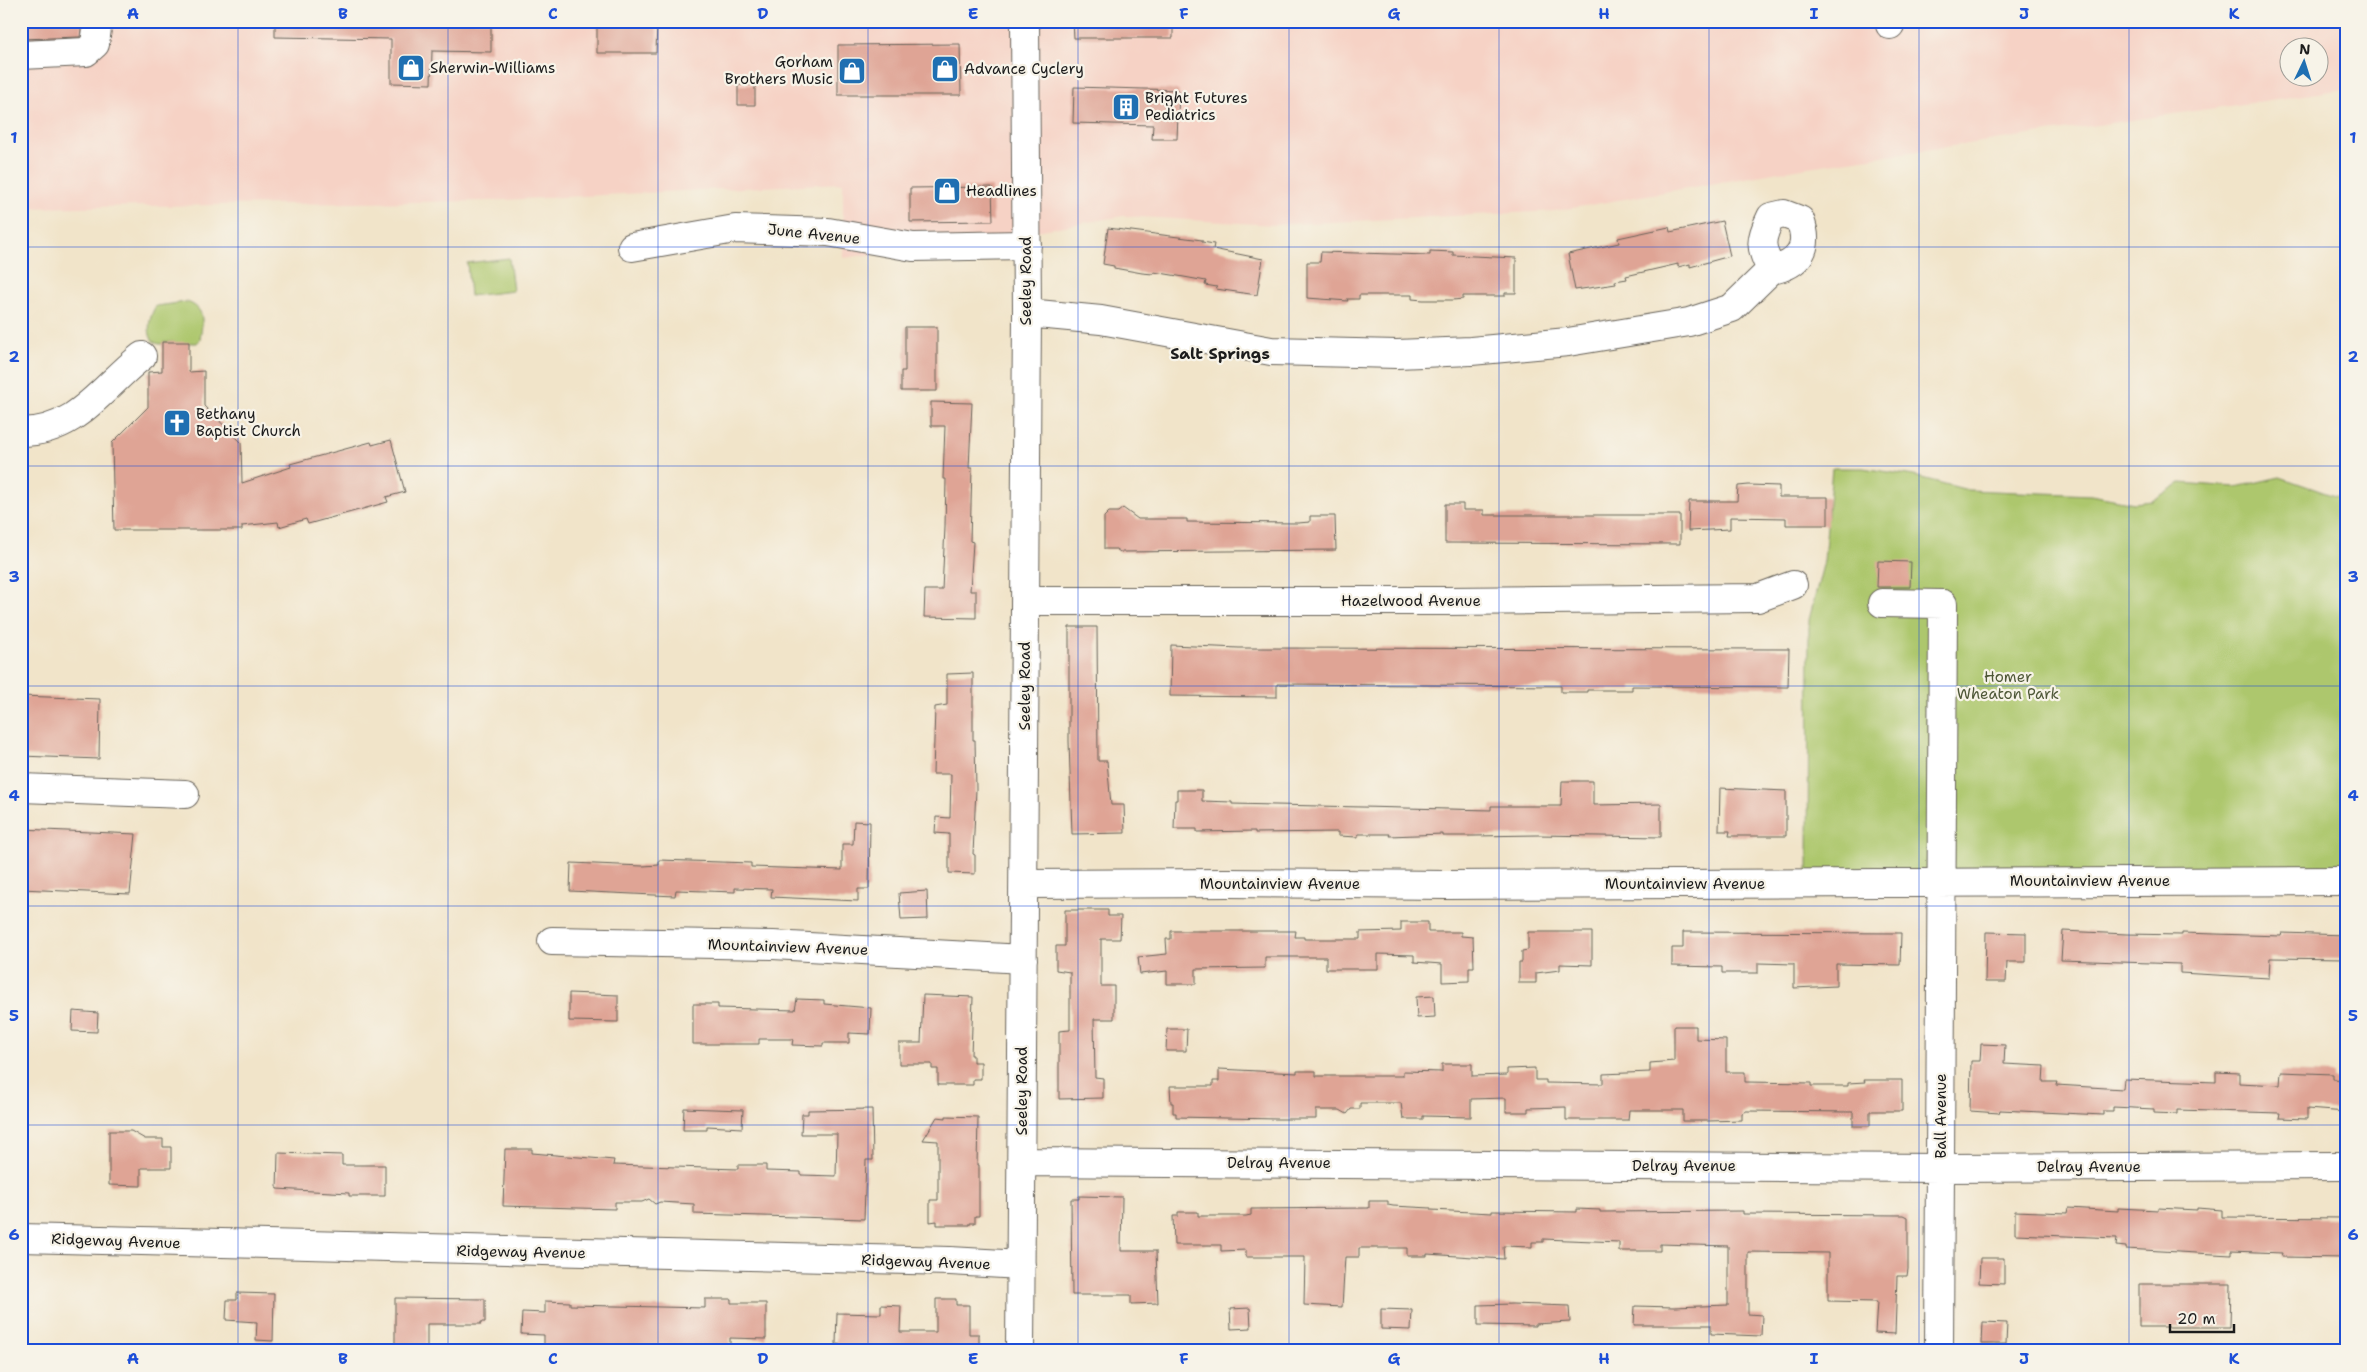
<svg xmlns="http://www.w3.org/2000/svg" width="2367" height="1372" font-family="'Shantell Sans',sans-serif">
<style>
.built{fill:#f6d2c5;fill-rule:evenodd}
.green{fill:#adc76d;stroke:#647244}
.building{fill:#dfa495}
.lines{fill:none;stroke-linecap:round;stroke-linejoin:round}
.minor-casing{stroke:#676259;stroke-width:30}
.minor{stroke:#fff;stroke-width:28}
.grid{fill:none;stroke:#1d4ed8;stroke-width:1;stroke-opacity:0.55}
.labels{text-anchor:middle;stroke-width:4.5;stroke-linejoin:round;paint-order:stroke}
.poi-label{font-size:15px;fill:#1c1c1c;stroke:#f7f3e8;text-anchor:start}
.street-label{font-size:15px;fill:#1c1c1c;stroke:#f7f3e8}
.park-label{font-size:15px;fill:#4f5838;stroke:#f7f3e8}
.neighbourhood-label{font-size:16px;font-weight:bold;fill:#1c1c1c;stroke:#f7f3e8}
.neatline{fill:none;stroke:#1d4ed8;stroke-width:2}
.grid-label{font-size:16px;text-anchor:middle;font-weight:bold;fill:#1d4ed8}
</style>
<rect width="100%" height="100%" fill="#f7f3e8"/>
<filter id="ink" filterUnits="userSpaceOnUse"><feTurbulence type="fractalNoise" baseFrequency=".02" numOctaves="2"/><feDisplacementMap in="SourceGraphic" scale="10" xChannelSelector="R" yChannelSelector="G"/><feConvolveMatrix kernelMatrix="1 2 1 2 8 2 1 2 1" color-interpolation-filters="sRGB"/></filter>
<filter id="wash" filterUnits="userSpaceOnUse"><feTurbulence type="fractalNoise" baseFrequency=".0096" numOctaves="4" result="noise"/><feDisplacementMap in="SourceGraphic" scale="20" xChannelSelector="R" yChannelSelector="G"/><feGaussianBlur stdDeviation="1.12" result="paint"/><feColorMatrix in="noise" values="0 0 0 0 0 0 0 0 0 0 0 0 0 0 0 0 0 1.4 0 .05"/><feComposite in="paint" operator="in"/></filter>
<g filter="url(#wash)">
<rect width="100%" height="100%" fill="#f1e4c9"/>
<path class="built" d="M21 21H2346V89L1808 167 1555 211 1273 225 1123 216 996 238 843 258V183L486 201 21 208ZM2290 48H2320V78H2290Z"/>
<path class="green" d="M509 258 513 291 470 296 467 263Z
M187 302C207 309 202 323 200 340L197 343 163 342 162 344C144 345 148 317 156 306Z
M1832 468H1863L1914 476 1968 490 2091 495 2134 503 2152 501 2180 483 2236 487 2280 477 2346 500V881L1808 883 1809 620 1824 561Z"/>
<g id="blocks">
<path class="building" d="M21 21H82L80 37 21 39Z
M275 21H491V52L432 51 431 84 391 83V39L275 37Z
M597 21H657L656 53H597Z
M1073 21H1173V38H1074Z
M960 44 961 95H838V45Z
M738 85H755V105H738Z
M1074 87 1179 90 1177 139H1152L1153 125 1073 123Z
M992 187 993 221 910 222V188Z
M1722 221 1730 256 1690 267V264L1678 267V264L1626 276 1627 279 1615 281 1616 284 1575 290 1568 254 1619 243 1618 238 1669 227 1670 232Z
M1108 228 1202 240V242L1214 244 1213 249 1263 259 1257 295 1216 289 1217 287 1205 285 1206 281 1184 277 1154 272 1153 274 1142 273 1114 268V266L1103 264Z
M1430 251 1453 252V255L1516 258V293H1505V296H1463V299L1453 300H1423L1412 299V295H1359V299H1347L1348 301 1307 298V262H1320L1321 252 1430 255Z
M905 327H937V391H901V371H905Z
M162 342H189V372L204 371V406L241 442 242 483 291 467 290 464 371 442 372 445 391 440 405 492 386 497 388 502 308 524 306 519 279 527 278 522 242 526V530H114L112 443 148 407V372L162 371Z
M931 402 972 403 969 468H972L970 541 973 542 970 591H976V618L924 617 925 590H942L945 527 946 479H943L945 426H931Z
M1749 485 1779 486V497H1828V525H1786V518L1730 517V529L1688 531 1689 501H1737L1738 486Z
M1445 504H1463V510H1484V515H1680V544L1445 543Z
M1123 508 1138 519H1187V522L1298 523 1310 522V516H1335L1336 550 1120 552 1116 549H1104V517L1109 512H1118Z
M1878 561 1911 562 1910 587H1877Z
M1069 627H1097L1098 761H1107L1111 805H1124L1125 833 1072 834 1069 741Z
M1171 645 1239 648 1789 649 1788 687 1632 686V690H1587V692H1561V686L1277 684V697L1170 696Z
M973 673V740H975L976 789 973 854 975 855V874L949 873V834L935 833 936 817 950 818 951 774H933L935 707 947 705V674Z
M21 696 100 699 99 759 21 756Z
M1562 781H1593V805L1661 804V837L1538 835 1474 836H1443V834L1389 836 1390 834H1358V837L1338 836V832L1255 833V831L1197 832V829H1174L1175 800H1177V790H1202V801L1232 802V804L1491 810V806H1561Z
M1720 788 1786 791V836H1729L1730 831H1719Z
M854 821 870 822 869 889H858V901L771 897 772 889 735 888V892L676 890 675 896 570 891 571 863 643 866 659 865V860L751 863V867L842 870V844H853Z
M21 829 136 834 130 894 21 889Z
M927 891 928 919 901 920 899 893Z
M1065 910H1108V916H1121L1120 939H1101V986H1114V1019H1094L1095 1077 1103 1078V1098L1059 1099V1031L1070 1030V972L1056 970V946H1065Z
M1401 922H1428V932H1461V936L1473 937 1474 967H1469V981L1442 982V964L1414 962V955L1378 954V969H1326V957H1265V968L1196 969V984H1167V971L1140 974 1138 957 1167 954 1166 939H1171V931H1296L1295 937H1304V939H1360V932L1401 931Z
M2063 931 2126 934 2182 935V933L2281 936 2282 933 2346 935V959L2270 958 2269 978 2180 973V964L2061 960Z
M1528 932H1592V965L1560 964V970L1536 973V983H1519V962H1522V951L1528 950Z
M1683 932 1901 933 1900 965 1836 964V986L1794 988V964L1758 963V973H1722V967L1672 966V948H1683Z
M1986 932 2026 933V962H2007L2006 982H1985Z
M569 993 618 995V1022L569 1021Z
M923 995 973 997 971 1055H973V1062H981V1079H973V1085H938V1069H932V1064H899V1043H921Z
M1434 996 1435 1017 1417 1018 1416 997Z
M797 999 824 1000V1004L871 1008 870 1034 849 1033V1043H823V1046L792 1045 793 1039H759V1044H693V1004H718V1008L795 1010Z
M73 1011 98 1013 97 1032 72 1031Z
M1674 1026H1696V1039L1726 1040V1072H1745V1082L1811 1083V1086H1848V1083L1865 1082 1864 1080H1902V1111H1870V1126H1853V1112L1746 1111 1742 1113V1120L1708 1121H1683V1110H1629L1628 1120H1566V1107L1528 1108V1112H1506V1098L1471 1099V1117L1423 1116V1119H1403L1401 1103H1360V1109H1351L1347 1114 1340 1110H1316V1119H1277L1176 1117V1113H1173V1103H1171L1170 1086H1213V1081H1219V1069L1297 1073V1071H1316V1076H1403V1071L1442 1072V1064H1472V1076L1507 1075V1069L1535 1068V1080H1546V1083L1603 1084V1074L1650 1072V1063L1674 1061Z
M1167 1029H1187L1186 1051H1166Z
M1981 1044 2005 1045 2004 1064 2044 1066 2043 1082H2057L2056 1085 2123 1089 2124 1079 2216 1082V1072L2239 1073V1083L2280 1085 2281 1072 2333 1074V1079L2346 1080V1112L2307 1109V1119L2279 1118 2280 1113 2177 1110V1114L2154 1113V1109L2113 1107V1111H2103V1115L2000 1110 1999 1113 1970 1111 1971 1061H1980Z
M684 1108 743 1110 742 1128 707 1126V1130H683Z
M872 1109 873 1160H866L864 1219 694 1214V1204L660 1202 655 1204 649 1199 642 1202H615V1209L503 1206 505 1149H532V1153L614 1160 613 1165 738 1169V1165H766V1171L801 1172V1175L836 1176 837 1134H801L802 1114H808V1110Z
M946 1116 978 1117 977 1165H979V1216H975V1223H970V1225H937V1221L930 1222V1200H938V1141L923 1140 937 1117 946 1118Z
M109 1131H131L145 1139H163V1147H171V1168H141V1186L109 1185Z
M278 1153 342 1155V1165H385V1196H349V1193L277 1189Z
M1079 1196 1122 1197 1121 1251H1156L1158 1303 1131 1304V1295H1072L1071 1199H1079Z
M1369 1201H1388V1205L1393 1206 1431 1208V1210L1492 1213V1211L1577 1212V1209L1600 1210V1212L1743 1211V1214L1904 1215 1908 1217V1269L1907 1276H1897L1895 1334 1875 1333 1877 1302 1828 1301V1253L1748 1252V1314L1762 1315 1761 1336 1711 1334V1325H1634L1635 1306 1674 1307 1728 1305V1246L1660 1244V1251H1619V1242L1543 1239V1242H1532V1247L1503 1246 1504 1259 1427 1254V1256H1407V1248H1359V1257H1345L1342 1307 1304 1305 1305 1257H1246V1250L1221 1251V1245H1174L1173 1216H1178V1212H1198V1216H1246L1251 1215V1209L1369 1208Z
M2068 1208 2118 1211V1208L2158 1210V1208L2197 1210V1208L2222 1210V1217L2346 1218V1258L2281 1257 2282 1253 2231 1251V1255L2126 1249V1247L2116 1246 2117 1238 2015 1234V1211L2067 1213Z
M1980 1258H2004V1284L1979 1283Z
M2139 1284H2231L2230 1327H2139Z
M237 1293 274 1294 273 1341 256 1340 257 1322 226 1320 227 1300H237Z
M395 1298 485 1299V1322H481V1324H427V1350H395Z
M705 1299H731V1303H766V1339L730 1338V1348H727V1351H598V1348L544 1346V1335L521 1334 522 1312 545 1313V1301L570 1302V1305L705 1308Z
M936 1299H956V1305H969V1334H979V1351H844V1345L836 1344 837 1313 881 1314V1305L901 1306 900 1332H936Z
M1512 1304 1569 1306 1570 1322 1535 1324V1326L1478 1325V1305Z
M1250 1308 1251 1328 1231 1329 1230 1309Z
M1381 1309 1412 1310 1411 1330 1381 1329Z
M1983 1322 2007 1323 2006 1344H1982Z"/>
</g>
</g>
<g filter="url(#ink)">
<use href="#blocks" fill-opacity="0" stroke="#676259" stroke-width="1"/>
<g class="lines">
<g class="minor-casing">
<path id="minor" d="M1890 25V21
M21 55 86 52 95 44 98 21
M632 247 735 229 828 232 913 247 1027 245
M1027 313 1101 320 1271 351 1397 354 1471 351 1568 342 1689 322 1732 308 1771 270C1760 246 1759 241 1771 217L1784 214 1800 220C1811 248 1799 265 1771 270
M21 432C77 432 102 387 142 356
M1026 601H1444L1758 598 1793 585
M1882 603 1943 604 1939 1351
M21 788 185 794
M1024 884 1229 883 1447 885 2346 881
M552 941 773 945 1023 959
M1022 1162 1941 1168 2346 1166
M21 1238 950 1261 1021 1265
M1020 1351 1027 313 1025 21"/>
</g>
<use href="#minor" class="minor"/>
</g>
</g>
<path class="grid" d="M238 21V1351M448 21V1351M658 21V1351M868 21V1351M1078 21V1351M1289 21V1351M1499 21V1351M1709 21V1351M1919 21V1351M2129 21V1351M21 247H2346M21 466H2346M21 686H2346M21 906H2346M21 1125H2346"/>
<defs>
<g id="shop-square" transform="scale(1.4375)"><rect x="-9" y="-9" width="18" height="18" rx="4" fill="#1f6fb2" stroke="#f7f3e8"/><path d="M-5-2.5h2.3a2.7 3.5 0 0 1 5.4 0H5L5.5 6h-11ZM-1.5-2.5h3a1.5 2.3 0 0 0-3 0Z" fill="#fff"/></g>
<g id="building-square" transform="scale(1.4375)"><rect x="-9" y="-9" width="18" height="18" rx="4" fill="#1f6fb2" stroke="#f7f3e8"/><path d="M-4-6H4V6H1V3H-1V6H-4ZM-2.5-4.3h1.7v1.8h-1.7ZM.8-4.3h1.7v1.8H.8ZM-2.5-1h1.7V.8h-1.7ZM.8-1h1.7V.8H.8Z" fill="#fff"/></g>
<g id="church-square" transform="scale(1.4375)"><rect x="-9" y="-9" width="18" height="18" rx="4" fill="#1f6fb2" stroke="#f7f3e8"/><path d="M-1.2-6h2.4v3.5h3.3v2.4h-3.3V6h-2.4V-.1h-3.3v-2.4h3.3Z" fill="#fff"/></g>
</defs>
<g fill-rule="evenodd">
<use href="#shop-square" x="411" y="68"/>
<use href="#shop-square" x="945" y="69"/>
<use href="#shop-square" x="852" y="71"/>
<use href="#building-square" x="1126" y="107"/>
<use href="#shop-square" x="947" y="191"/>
<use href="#church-square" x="177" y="423"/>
</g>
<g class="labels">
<g class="poi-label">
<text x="833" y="67" text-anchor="end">Gorham<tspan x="833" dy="17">Brothers Music</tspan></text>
<text x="430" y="73">Sherwin-Williams</text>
<text x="964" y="74">Advance Cyclery</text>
<text x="1145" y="103">Bright Futures<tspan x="1145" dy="17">Pediatrics</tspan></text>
<text x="966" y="196">Headlines</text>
<text x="196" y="419">Bethany<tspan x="196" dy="17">Baptist Church</tspan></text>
</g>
<g class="street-label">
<text transform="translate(814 234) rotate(6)" y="5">June Avenue</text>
<text transform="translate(1026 281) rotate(-90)" y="5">Seeley Road</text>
<text x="1411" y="606">Hazelwood Avenue</text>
<text transform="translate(1025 686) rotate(-90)" y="5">Seeley Road</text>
<text x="2090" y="886">Mountainview Avenue</text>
<text x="1280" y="889">Mountainview Avenue</text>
<text x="1685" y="889">Mountainview Avenue</text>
<text transform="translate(788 947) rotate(2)" y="5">Mountainview Avenue</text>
<text transform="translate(1022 1091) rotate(-90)" y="5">Seeley Road</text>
<text transform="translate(1941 1116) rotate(-90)" y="5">Ball Avenue</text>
<text x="1279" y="1168">Delray Avenue</text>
<text x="1684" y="1171">Delray Avenue</text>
<text x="2089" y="1172">Delray Avenue</text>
<text transform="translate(116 1241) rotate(2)" y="5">Ridgeway Avenue</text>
<text transform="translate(521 1252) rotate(1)" y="5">Ridgeway Avenue</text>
<text transform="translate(926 1262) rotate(2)" y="5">Ridgeway Avenue</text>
</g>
<g class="park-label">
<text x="2008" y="682">Homer<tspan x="2008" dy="17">Wheaton Park</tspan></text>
</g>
<g class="neighbourhood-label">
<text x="1220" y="359">Salt Springs</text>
</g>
</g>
<rect width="2367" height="1372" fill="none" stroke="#f7f3e8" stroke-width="55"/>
<g transform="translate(2304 62) rotate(4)"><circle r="24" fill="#f7f3e8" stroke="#9f9d96"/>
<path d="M0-4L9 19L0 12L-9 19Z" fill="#1f6fb2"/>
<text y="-8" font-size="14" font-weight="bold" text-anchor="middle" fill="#1c1c1c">N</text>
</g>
<path d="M2170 1324v8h64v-8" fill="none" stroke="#1c1c1c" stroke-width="2.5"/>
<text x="2177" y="1324" font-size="15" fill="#1c1c1c" stroke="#f7f3e8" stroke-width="4" paint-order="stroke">20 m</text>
<rect x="28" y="28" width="2312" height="1316" class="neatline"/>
<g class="grid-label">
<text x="133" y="19">A</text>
<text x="343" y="19">B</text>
<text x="553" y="19">C</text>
<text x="763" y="19">D</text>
<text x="973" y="19">E</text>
<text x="1184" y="19">F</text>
<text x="1394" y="19">G</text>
<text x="1604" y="19">H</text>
<text x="1814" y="19">I</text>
<text x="2024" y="19">J</text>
<text x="2234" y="19">K</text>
<text x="14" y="143">1</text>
<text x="2353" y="143">1</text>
<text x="14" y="362">2</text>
<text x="2353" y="362">2</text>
<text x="14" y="582">3</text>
<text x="2353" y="582">3</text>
<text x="14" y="801">4</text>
<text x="2353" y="801">4</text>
<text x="14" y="1021">5</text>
<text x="2353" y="1021">5</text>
<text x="14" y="1240">6</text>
<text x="2353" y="1240">6</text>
<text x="133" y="1364">A</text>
<text x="343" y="1364">B</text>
<text x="553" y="1364">C</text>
<text x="763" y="1364">D</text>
<text x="973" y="1364">E</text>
<text x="1184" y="1364">F</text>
<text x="1394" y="1364">G</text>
<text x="1604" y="1364">H</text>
<text x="1814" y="1364">I</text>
<text x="2024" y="1364">J</text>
<text x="2234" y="1364">K</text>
</g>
</svg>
